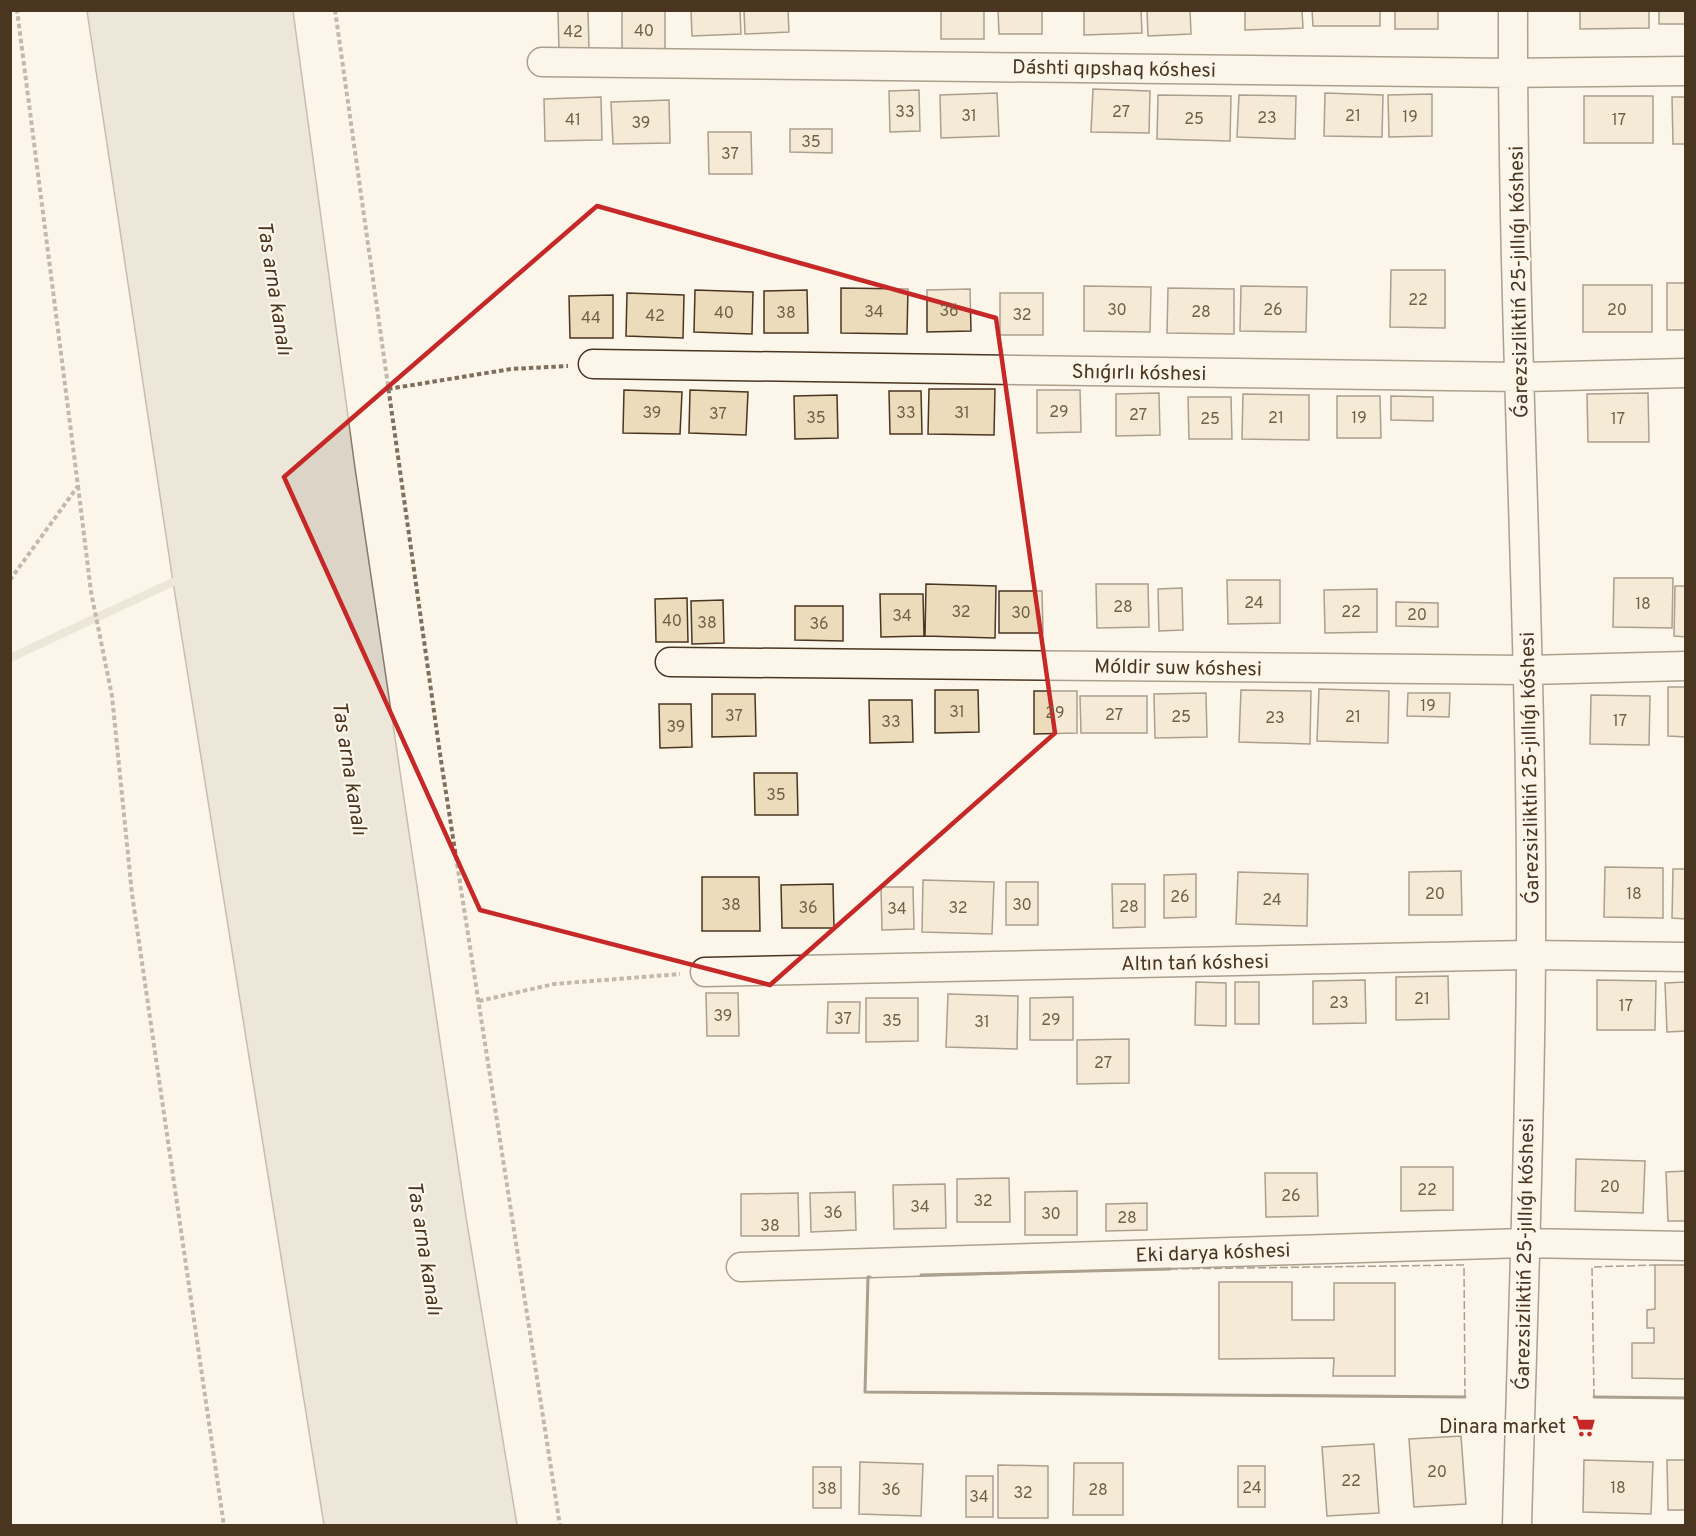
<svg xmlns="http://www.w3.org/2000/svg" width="1696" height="1536" font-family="Overpass,sans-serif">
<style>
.water{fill:#dcd4c6;stroke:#887966;stroke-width:1.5}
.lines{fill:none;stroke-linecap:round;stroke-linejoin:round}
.stream{stroke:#dcd4c6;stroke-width:8}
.building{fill:#ecdcbc;stroke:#4a3520;stroke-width:1.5}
.minor-casing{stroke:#4a3520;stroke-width:31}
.path{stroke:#7f6f5c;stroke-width:4;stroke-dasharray:4.5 3;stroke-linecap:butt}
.minor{stroke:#fbf6e9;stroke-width:28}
.fence{stroke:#4a3520;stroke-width:1.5;stroke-dasharray:8 3;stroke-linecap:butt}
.wall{stroke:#4a3520;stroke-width:3}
.marked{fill:none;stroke:#c62828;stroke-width:4.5;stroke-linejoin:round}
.labels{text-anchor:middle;stroke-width:4.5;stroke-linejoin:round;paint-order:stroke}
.number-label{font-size:16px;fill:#725f47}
.street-label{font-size:20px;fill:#4a3520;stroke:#fbf6e9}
.poi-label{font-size:20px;fill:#4a3520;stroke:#fbf6e9;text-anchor:end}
.water-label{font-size:21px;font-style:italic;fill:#4a3520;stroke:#fbf6e9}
</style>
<rect width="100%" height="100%" fill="#fbf6e9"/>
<path class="water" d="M87 11H293L355 468 466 1217 517 1525H324L173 582Z"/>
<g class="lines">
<path class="stream" d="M10 658 173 582"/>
</g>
<path class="building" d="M588 10 589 51 559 52 558 11Z
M622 10H665V50H622Z
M691 10H740L741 34 692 36Z
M744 10H788L789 32 745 34Z
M941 10H984V39H941Z
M998 10H1042V34H999Z
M1084 10H1141L1142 33 1084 35Z
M1147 10H1190L1191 34 1148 36Z
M1245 10H1302L1303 28 1245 30Z
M1312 10H1380V26H1313Z
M1395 10H1438V29H1395Z
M1580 10H1649V28L1580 29Z
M1659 10H1686V24H1659Z
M1093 89 1150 91 1149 133 1091 132Z
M919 90 920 131 890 132 889 91Z
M997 93 999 136 941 138 940 95Z
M1325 93 1383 95 1382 137 1324 136Z
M1432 94V136L1389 137 1388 95Z
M1158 95 1231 96 1230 141 1157 139Z
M1239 95 1296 96 1295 139 1237 137Z
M1584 96H1653V143H1584Z
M601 97 602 140 545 141 544 99Z
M1672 97H1686V144H1673Z
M669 100 670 143 613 144 611 102Z
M790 129H832V153L790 152Z
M708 132H751L752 174H709Z
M1391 270H1445V328L1390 327Z
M1667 283H1686V330H1667Z
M1583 285H1652V332H1583Z
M1084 286 1151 287 1150 332 1084 331Z
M1241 286 1307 287 1306 332 1240 331Z
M841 288 908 289 907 334 841 333Z
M1168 288 1234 289V334L1167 333Z
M970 289 971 331 927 332V290Z
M695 290 753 292 752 334 694 332Z
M807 290 808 333H764V291Z
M627 293 684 295 683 338 626 336Z
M1000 293H1043V335H1000Z
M613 295V338H570L569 296Z
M929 389H995L994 435 928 434Z
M624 390 682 392 680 434 623 433Z
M690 390 748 392 746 435 689 433Z
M1037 390H1080L1081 432 1037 433Z
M889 391H921L922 434H890Z
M1159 393 1160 435 1116 436V394Z
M1648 393 1649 442H1588L1587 394Z
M1243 394 1309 395V440L1242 439Z
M837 395 838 438 795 439 794 396Z
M1337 396H1380L1381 438H1337Z
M1391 396 1433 397V421L1391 420Z
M1188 397H1231L1232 439H1189Z
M1614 578H1673L1672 628 1613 627Z
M1227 580H1280V623L1228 624Z
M926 584 996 586 995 638 925 636Z
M1096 584H1148L1149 627 1097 628Z
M1675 586H1686V637L1674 636Z
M1182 588 1183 630 1159 631 1158 589Z
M1377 589V632L1325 633 1324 590Z
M999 591H1042L1043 633H999Z
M880 594H923L924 636 881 637Z
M687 598 688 642H656L655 599Z
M723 600 724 643 692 644 691 601Z
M1396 602 1438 603V627L1396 626Z
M795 606H843V641L795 640Z
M1668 687H1686V737L1668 736Z
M1319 689 1389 691 1388 743 1317 741Z
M935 690H978L979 732 935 733Z
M1241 690 1311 691 1310 744 1239 742Z
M1034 691H1077V733L1034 734Z
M1206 693 1207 737 1155 738 1154 694Z
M1408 693H1450L1449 717 1407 716Z
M712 694H755L756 736 712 737Z
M1591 695 1650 696 1649 745 1590 744Z
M1080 696H1147V733H1081Z
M869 700H912L913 742 870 743Z
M659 704H691L692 747 660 748Z
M754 773H797L798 815H755Z
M1605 867 1663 868V918L1604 917Z
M1673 869H1686V919L1672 918Z
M1461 871 1462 915H1409V872Z
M1238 872 1308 874 1307 926 1236 924Z
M1196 874V917L1164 918V875Z
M702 877H759L760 931H702Z
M923 880 994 882 992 934 922 932Z
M1006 882H1038V925H1006Z
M833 884 834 928H782L781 885Z
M1112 884H1145V927L1113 928Z
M881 887H913L914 929 882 930Z
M1448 976 1449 1019 1396 1020V977Z
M1365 980 1366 1023 1313 1024V981Z
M1597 980 1656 981 1655 1030H1597Z
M1196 982 1226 983V1026L1195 1025Z
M1235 982H1259V1024H1235Z
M1686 982V1031L1667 1032 1665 983Z
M706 993H738L739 1036H707Z
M948 994 1018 996 1017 1049 946 1047Z
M1073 997V1040H1030V998Z
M866 998H918V1041L866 1042Z
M828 1002H860L859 1033H827Z
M1129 1039V1083L1077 1084V1040Z
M1576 1159 1645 1161 1643 1213 1575 1211Z
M1401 1167H1453V1210L1401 1211Z
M1686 1171V1221H1668L1666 1172Z
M1265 1173H1317L1318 1216 1266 1217Z
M1009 1178 1010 1222H957V1179Z
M945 1184 946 1228 894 1229 893 1185Z
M1077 1191V1235H1025V1192Z
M855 1192 856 1230 811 1232 810 1193Z
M798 1193 799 1236H741V1194Z
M1147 1203V1230L1106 1231V1204Z
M1655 1265H1686V1379L1632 1378V1343H1654V1328H1647V1310L1655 1309Z
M1219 1282H1292V1320H1334V1283H1395V1376H1333L1334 1358 1219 1359Z
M1461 1436 1466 1504 1414 1507 1409 1439Z
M1374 1444 1379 1513 1327 1516 1322 1447Z
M1584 1460 1653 1462 1651 1514 1583 1512Z
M1667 1460H1686V1510H1668Z
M860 1462 923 1464 921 1516 859 1514Z
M1074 1463H1123V1515H1073Z
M998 1465 1048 1466V1518H998Z
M1238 1466H1265V1507H1238Z
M813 1467H841V1508H813Z
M966 1476H993V1517H966Z"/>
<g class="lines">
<g class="minor-casing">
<path id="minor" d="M1513 10C1512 325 1533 640 1531 955 1530 1145 1522 1335 1517 1526
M542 62 1513 73 1686 71
M593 364 1519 377 1686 373
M670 662 1528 670 1686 666
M705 972 1531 955 1686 957
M741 1267 1524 1243 1686 1246"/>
</g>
<path class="path" d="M335 10 440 754 560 1526
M388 389 511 369 568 366
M78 486 91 592 112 696 132 894 224 1526
M10 580 78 486 17 10
M479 1001 554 984 680 974"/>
<use href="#minor" class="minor"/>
<path class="fence" d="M1170 1269 1464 1265 1465 1397
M1594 1397 1592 1267 1655 1265"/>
<path class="wall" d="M921 1275 1170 1269
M870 1277H868L865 1392 1465 1397
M1594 1397 1686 1398"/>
</g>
<path d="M0 0H1696V1536H0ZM597 206 996 318 1055 733 770 985 480 910 284 477Z" fill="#fbf6e9" fill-opacity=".55" fill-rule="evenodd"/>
<path class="marked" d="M597 206 996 318 1055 733 770 985 480 910 284 477Z"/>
<defs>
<g id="supermarket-bare" transform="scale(1.8)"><path d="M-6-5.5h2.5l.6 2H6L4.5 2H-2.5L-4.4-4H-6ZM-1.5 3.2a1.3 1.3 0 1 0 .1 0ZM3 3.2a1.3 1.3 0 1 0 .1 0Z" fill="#c62828" stroke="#fbf6e9" stroke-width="2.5" paint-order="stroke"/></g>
</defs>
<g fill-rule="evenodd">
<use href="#supermarket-bare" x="1584" y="1426"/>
</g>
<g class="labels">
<g class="number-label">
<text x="644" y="36">40</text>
<text x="573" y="37">42</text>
<text x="905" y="117">33</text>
<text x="1121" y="117">27</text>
<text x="969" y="121">31</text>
<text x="1353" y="121">21</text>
<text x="1410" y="122">19</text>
<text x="1267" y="123">23</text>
<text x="1194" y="124">25</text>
<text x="573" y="125">41</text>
<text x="1619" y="125">17</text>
<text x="641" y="128">39</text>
<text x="811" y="147">35</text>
<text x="730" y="159">37</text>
<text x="1418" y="305">22</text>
<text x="1117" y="315">30</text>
<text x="1273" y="315">26</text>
<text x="1617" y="315">20</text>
<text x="949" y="316">36</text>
<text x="874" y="317">34</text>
<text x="1201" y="317">28</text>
<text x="724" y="318">40</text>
<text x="786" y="318">38</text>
<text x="1022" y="320">32</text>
<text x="655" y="321">42</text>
<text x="591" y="323">44</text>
<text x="1059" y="417">29</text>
<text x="652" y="418">39</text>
<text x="906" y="418">33</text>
<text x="962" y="418">31</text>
<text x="718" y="419">37</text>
<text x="1138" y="420">27</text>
<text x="816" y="423">35</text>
<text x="1276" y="423">21</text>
<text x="1359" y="423">19</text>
<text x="1210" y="424">25</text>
<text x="1618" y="424">17</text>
<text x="1254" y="608">24</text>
<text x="1643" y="609">18</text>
<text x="1123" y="612">28</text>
<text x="961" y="617">32</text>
<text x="1351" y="617">22</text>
<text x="1021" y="618">30</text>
<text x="1417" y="620">20</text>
<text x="902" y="621">34</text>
<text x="672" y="626">40</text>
<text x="707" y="628">38</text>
<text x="819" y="629">36</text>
<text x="1428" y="711">19</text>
<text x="957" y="717">31</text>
<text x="1055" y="718">29</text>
<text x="1114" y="720">27</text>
<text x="734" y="721">37</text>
<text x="1181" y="722">25</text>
<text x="1353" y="722">21</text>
<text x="1275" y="723">23</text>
<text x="1620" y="726">17</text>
<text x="891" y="727">33</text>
<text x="676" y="732">39</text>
<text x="776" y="800">35</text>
<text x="1435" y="899">20</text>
<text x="1634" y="899">18</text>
<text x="1180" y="902">26</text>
<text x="1272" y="905">24</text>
<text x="731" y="910">38</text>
<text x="1022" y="910">30</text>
<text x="1129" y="912">28</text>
<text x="808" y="913">36</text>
<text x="958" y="913">32</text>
<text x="897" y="914">34</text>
<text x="1422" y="1004">21</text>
<text x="1339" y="1008">23</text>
<text x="1626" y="1011">17</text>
<text x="723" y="1021">39</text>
<text x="843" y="1024">37</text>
<text x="1051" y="1025">29</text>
<text x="892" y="1026">35</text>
<text x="982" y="1027">31</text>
<text x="1103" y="1068">27</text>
<text x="1610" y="1192">20</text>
<text x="1427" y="1195">22</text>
<text x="1291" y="1201">26</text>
<text x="983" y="1206">32</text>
<text x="920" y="1212">34</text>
<text x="833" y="1218">36</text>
<text x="1051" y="1219">30</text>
<text x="1127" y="1223">28</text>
<text x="770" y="1231">38</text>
<text x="1437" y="1477">20</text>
<text x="1351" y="1486">22</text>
<text x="1252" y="1493">24</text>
<text x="1618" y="1493">18</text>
<text x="827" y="1494">38</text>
<text x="891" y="1495">36</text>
<text x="1098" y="1495">28</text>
<text x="1023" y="1498">32</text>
<text x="979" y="1502">34</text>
</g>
<g class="street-label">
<text transform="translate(1114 68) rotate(1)" y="7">Dáshti qıpshaq kóshesi</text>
<text transform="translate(1518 282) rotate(-91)" y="7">Ǵarezsizliktiń 25-jıllıǵı kóshesi</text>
<text transform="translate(1139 372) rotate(1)" y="7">Shıǵırlı kóshesi</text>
<text transform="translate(1178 667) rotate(1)" y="7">Móldir suw kóshesi</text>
<text transform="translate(1529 768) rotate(-91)" y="7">Ǵarezsizliktiń 25-jıllıǵı kóshesi</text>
<text transform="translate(1195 962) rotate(-1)" y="7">Altın tań kóshesi</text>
<text transform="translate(1213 1252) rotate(-2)" y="7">Eki darya kóshesi</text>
<text transform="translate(1524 1254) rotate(-89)" y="7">Ǵarezsizliktiń 25-jıllıǵı kóshesi</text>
</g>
<g class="poi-label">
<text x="1566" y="1433">Dinara market</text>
</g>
<g class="water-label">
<text transform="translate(275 288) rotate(81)" y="7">Tas arna kanalı</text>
<text transform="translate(350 768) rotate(81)" y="7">Tas arna kanalı</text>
<text transform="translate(425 1248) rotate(81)" y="7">Tas arna kanalı</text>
</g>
</g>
<rect width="1696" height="1536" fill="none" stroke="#4a3520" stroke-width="24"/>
</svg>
